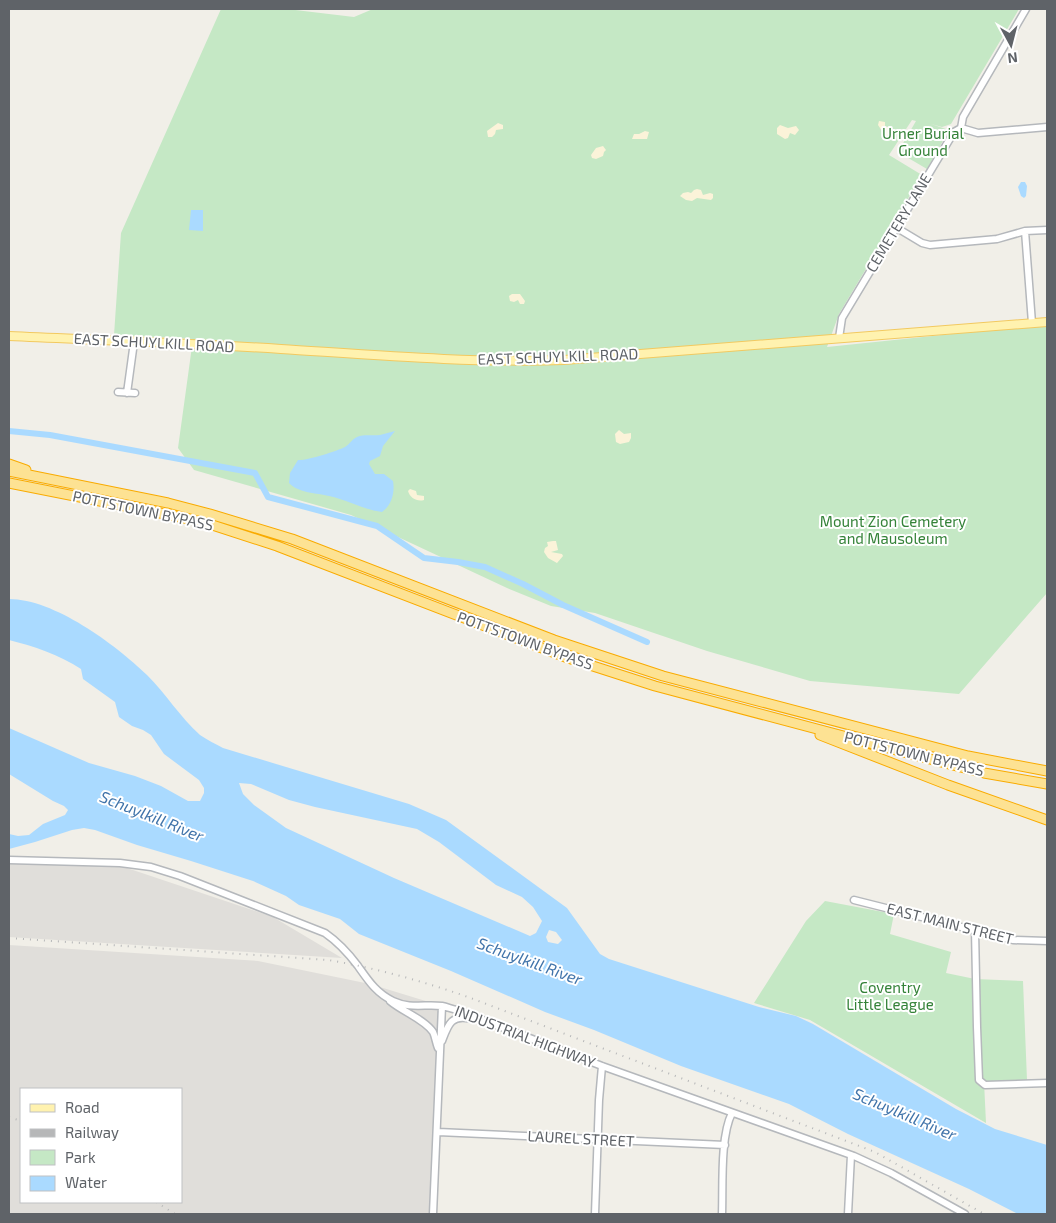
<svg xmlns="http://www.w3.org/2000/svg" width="1056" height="1223" font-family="'Exo 2',sans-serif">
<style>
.industrial{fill:#e0deda;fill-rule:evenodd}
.green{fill:#c5e8c5}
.sand{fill:#fbf3d9}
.water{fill:#aadaff;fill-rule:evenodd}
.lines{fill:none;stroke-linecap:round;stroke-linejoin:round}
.canal{stroke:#aadaff;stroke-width:6}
.minor-casing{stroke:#b5b8bc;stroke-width:9}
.major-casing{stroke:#f2c960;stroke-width:10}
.highway-casing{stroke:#f9ab00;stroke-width:11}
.minor{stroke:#fff;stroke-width:6}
.major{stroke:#fff2af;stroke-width:8}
.highway{stroke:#fde293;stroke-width:9}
.rail{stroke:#b6b7b8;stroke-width:2;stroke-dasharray:1 6;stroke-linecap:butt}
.labels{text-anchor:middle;stroke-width:4;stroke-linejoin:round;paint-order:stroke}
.park-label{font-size:15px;fill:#348238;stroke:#fff}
.street-label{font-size:15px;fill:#5f6368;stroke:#fff}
.water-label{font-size:16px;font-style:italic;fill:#4174aa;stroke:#fff}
</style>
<rect width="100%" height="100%" fill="#f1efe8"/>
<path class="industrial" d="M9 860 124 867 273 917 342 958 9 937Z
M9 945 258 961 370 984 442 1006 433 1214H9ZM21 1089H181V1202H21Z"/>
<path class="green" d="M221 9H287L354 17 373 9H1019L951 124 942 127 931 124 949 130 927 169 898 152 916 121 912 120 889 155 922 175 839 314 827 347 1000 329 1047 326V593L959 694 810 681 707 651 595 613 551 606 507 588 351 515 194 470 178 448 193 339 114 335 121 233Z
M825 901 894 914 890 934 951 952 946 973 975 979 1023 981 1027 1080 984 1082 986 1123 810 1020 754 1003 806 921Z"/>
<path class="sand" d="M879 121 885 122V126L890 128 887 137 883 136 882 131 878 125Z
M498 123 503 125V129L496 130 495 134 492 137H488L487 131Z
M780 125 788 128 796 126 799 130 795 135 790 133 788 138 785 139 777 134V128Z
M645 131 649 132 647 139H632L634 134H639Z
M603 146 606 150 604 152 603 156 596 159 592 158 591 155 596 148Z
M697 189 701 190 703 195 710 193 713 194V198L711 200 697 198 692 201 686 200 680 196 683 193 688 192 691 193 694 190Z
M512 294H520L525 301 524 304H520L518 300 514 302 510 301 509 296Z
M619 430 624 434 631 433V438L629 442 620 444 616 442 615 434Z
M410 489 416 491 417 495 424 496V500C417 502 410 498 408 491Z
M553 541H556L558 550 551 552 562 554 563 556 557 563 548 558 544 552 545 548 548 546 547 542Z"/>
<path class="water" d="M1021 182H1025L1027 186 1026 196 1024 198 1021 196 1018 187Z
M191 210H203V231L189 230Z
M395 431 383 446 380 456 370 461 369 464 375 474H384L393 481C395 492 392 505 382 512 365 510 347 500 329 496 317 493 298 493 289 483L290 473 298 460C306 461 337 451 345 447 350 444 352 439 357 437 364 434 372 436 380 435 385 434 390 432 395 431Z
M9 599C54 599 115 644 147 675 166 694 180 717 200 735 207 740 216 744 223 748L409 804 446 820 567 908 600 954 609 959 759 1007 796 1016 813 1024 956 1109 995 1129 1047 1145V1214H1018L969 1189 848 1134 789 1104 681 1066 594 1030 545 1012 451 971 359 934 340 919 299 905 286 896 253 881 191 861 137 845 95 830 84 828 72 830 35 842 9 849V834L18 836 29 835 43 824 65 815 68 810 64 806 53 801 9 774V728L89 763 135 776 161 786 188 801H200L204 793V788L199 780 164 754 151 735 143 730 132 726 119 717 115 702 83 679 81 669C60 655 33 646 9 640ZM239 783 251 784 289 800 315 807 417 829 439 842 496 885 522 897 533 907 542 921 536 933 530 936 394 878 286 828 254 805 243 794ZM549 930 556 932 562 940 558 944 548 942 546 937Z"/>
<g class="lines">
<path class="canal" d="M9 431 50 435 255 473 268 497 377 526 424 558 458 562 485 567 523 584 563 605 647 642"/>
<g class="minor-casing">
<path id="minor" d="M961 128 963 117 1026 9
M961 128 978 133 1047 127
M897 228 922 243 930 245 997 239 1025 231
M1032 323 1025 231 1047 230
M839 338 842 318 954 132 961 128
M118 392 135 393
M127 393 134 342
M9 860 120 863 151 867 180 876 325 933C338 942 349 954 358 966 368 980 376 993 393 1001 410 1009 425 1004 442 1006 447 1007 452 1009 457 1010L602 1066 854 1156 891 1173 965 1214
M854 900 1013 940 1047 941
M975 930 977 1027 979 1080 985 1085 1047 1083
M390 1001C403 1012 424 1019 433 1032 435 1036 436 1043 438 1048
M442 1041C448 1025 451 1014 471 1019
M438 1132 725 1145
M433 1214 442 1006
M595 1214 599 1100 602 1066
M722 1214C723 1187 720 1136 732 1113
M848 1214 851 1155"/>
</g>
<g class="major-casing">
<path id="major" d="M9 336C99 340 190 343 281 349 375 355 469 363 564 360L1047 322"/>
</g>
<g class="highway-casing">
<path id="highway" d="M9 464 26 470
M9 471 168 503 210 514 292 539 554 640 663 676 968 756 1047 771
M9 483 200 521 277 546 568 658 655 686 945 763 984 773 1047 784
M820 735 948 785 1047 820"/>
</g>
<use href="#minor" class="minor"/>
<use href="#major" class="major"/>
<use href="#highway" class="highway"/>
<path class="rail" d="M9 938 328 960C376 968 422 981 468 997L875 1152 984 1214
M9 1117 21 1121
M156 1202 175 1214"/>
</g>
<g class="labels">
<g class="park-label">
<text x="923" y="139">Urner Burial<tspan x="923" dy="17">Ground</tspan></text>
<text x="893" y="527">Mount Zion Cemetery<tspan x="893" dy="17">and Mausoleum</tspan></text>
<text x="890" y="993">Coventry<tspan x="890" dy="17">Little League</tspan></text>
</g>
<g class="street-label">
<text transform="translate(899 223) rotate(-59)" y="5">CEMETERY LANE</text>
<text transform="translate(154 343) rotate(3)" y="5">EAST SCHUYLKILL ROAD</text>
<text transform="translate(558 357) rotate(-2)" y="5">EAST SCHUYLKILL ROAD</text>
<text transform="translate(143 511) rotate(12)" y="5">POTTSTOWN BYPASS</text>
<text transform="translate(525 641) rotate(20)" y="5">POTTSTOWN BYPASS</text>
<text transform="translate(914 754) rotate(14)" y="5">POTTSTOWN BYPASS</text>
<text transform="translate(950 924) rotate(14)" y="5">EAST MAIN STREET</text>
<text transform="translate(525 1037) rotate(21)" y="5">INDUSTRIAL HIGHWAY</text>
<text transform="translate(581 1139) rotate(3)" y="5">LAUREL STREET</text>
</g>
<g class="water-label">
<text transform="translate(152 816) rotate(22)" y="6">Schuylkill River</text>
<text transform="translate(530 961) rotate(20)" y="6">Schuylkill River</text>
<text transform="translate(905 1114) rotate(23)" y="6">Schuylkill River</text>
</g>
</g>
<rect width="1056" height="1223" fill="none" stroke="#5f6368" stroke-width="20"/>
<rect x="20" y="1088" width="162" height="115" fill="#ffffff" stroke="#bfc1c3"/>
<rect x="30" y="1104" width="25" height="8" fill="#fff2af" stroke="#bfc1c3"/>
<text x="65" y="1113" font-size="15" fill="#5f6368">Road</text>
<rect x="30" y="1129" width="25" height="8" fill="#b6b7b8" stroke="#bfc1c3"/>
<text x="65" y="1138" font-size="15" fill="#5f6368">Railway</text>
<rect x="30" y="1150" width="25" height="15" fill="#c5e8c5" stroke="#bfc1c3"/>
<text x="65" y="1163" font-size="15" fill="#5f6368">Park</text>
<rect x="30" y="1176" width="25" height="15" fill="#aadaff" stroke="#bfc1c3"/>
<text x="65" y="1188" font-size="15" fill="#5f6368">Water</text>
<g transform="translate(1011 45) rotate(173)" stroke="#ffffff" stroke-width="4" paint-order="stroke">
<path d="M0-4L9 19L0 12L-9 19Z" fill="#5f6368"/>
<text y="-8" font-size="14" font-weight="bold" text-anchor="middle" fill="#5f6368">N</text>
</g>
</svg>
